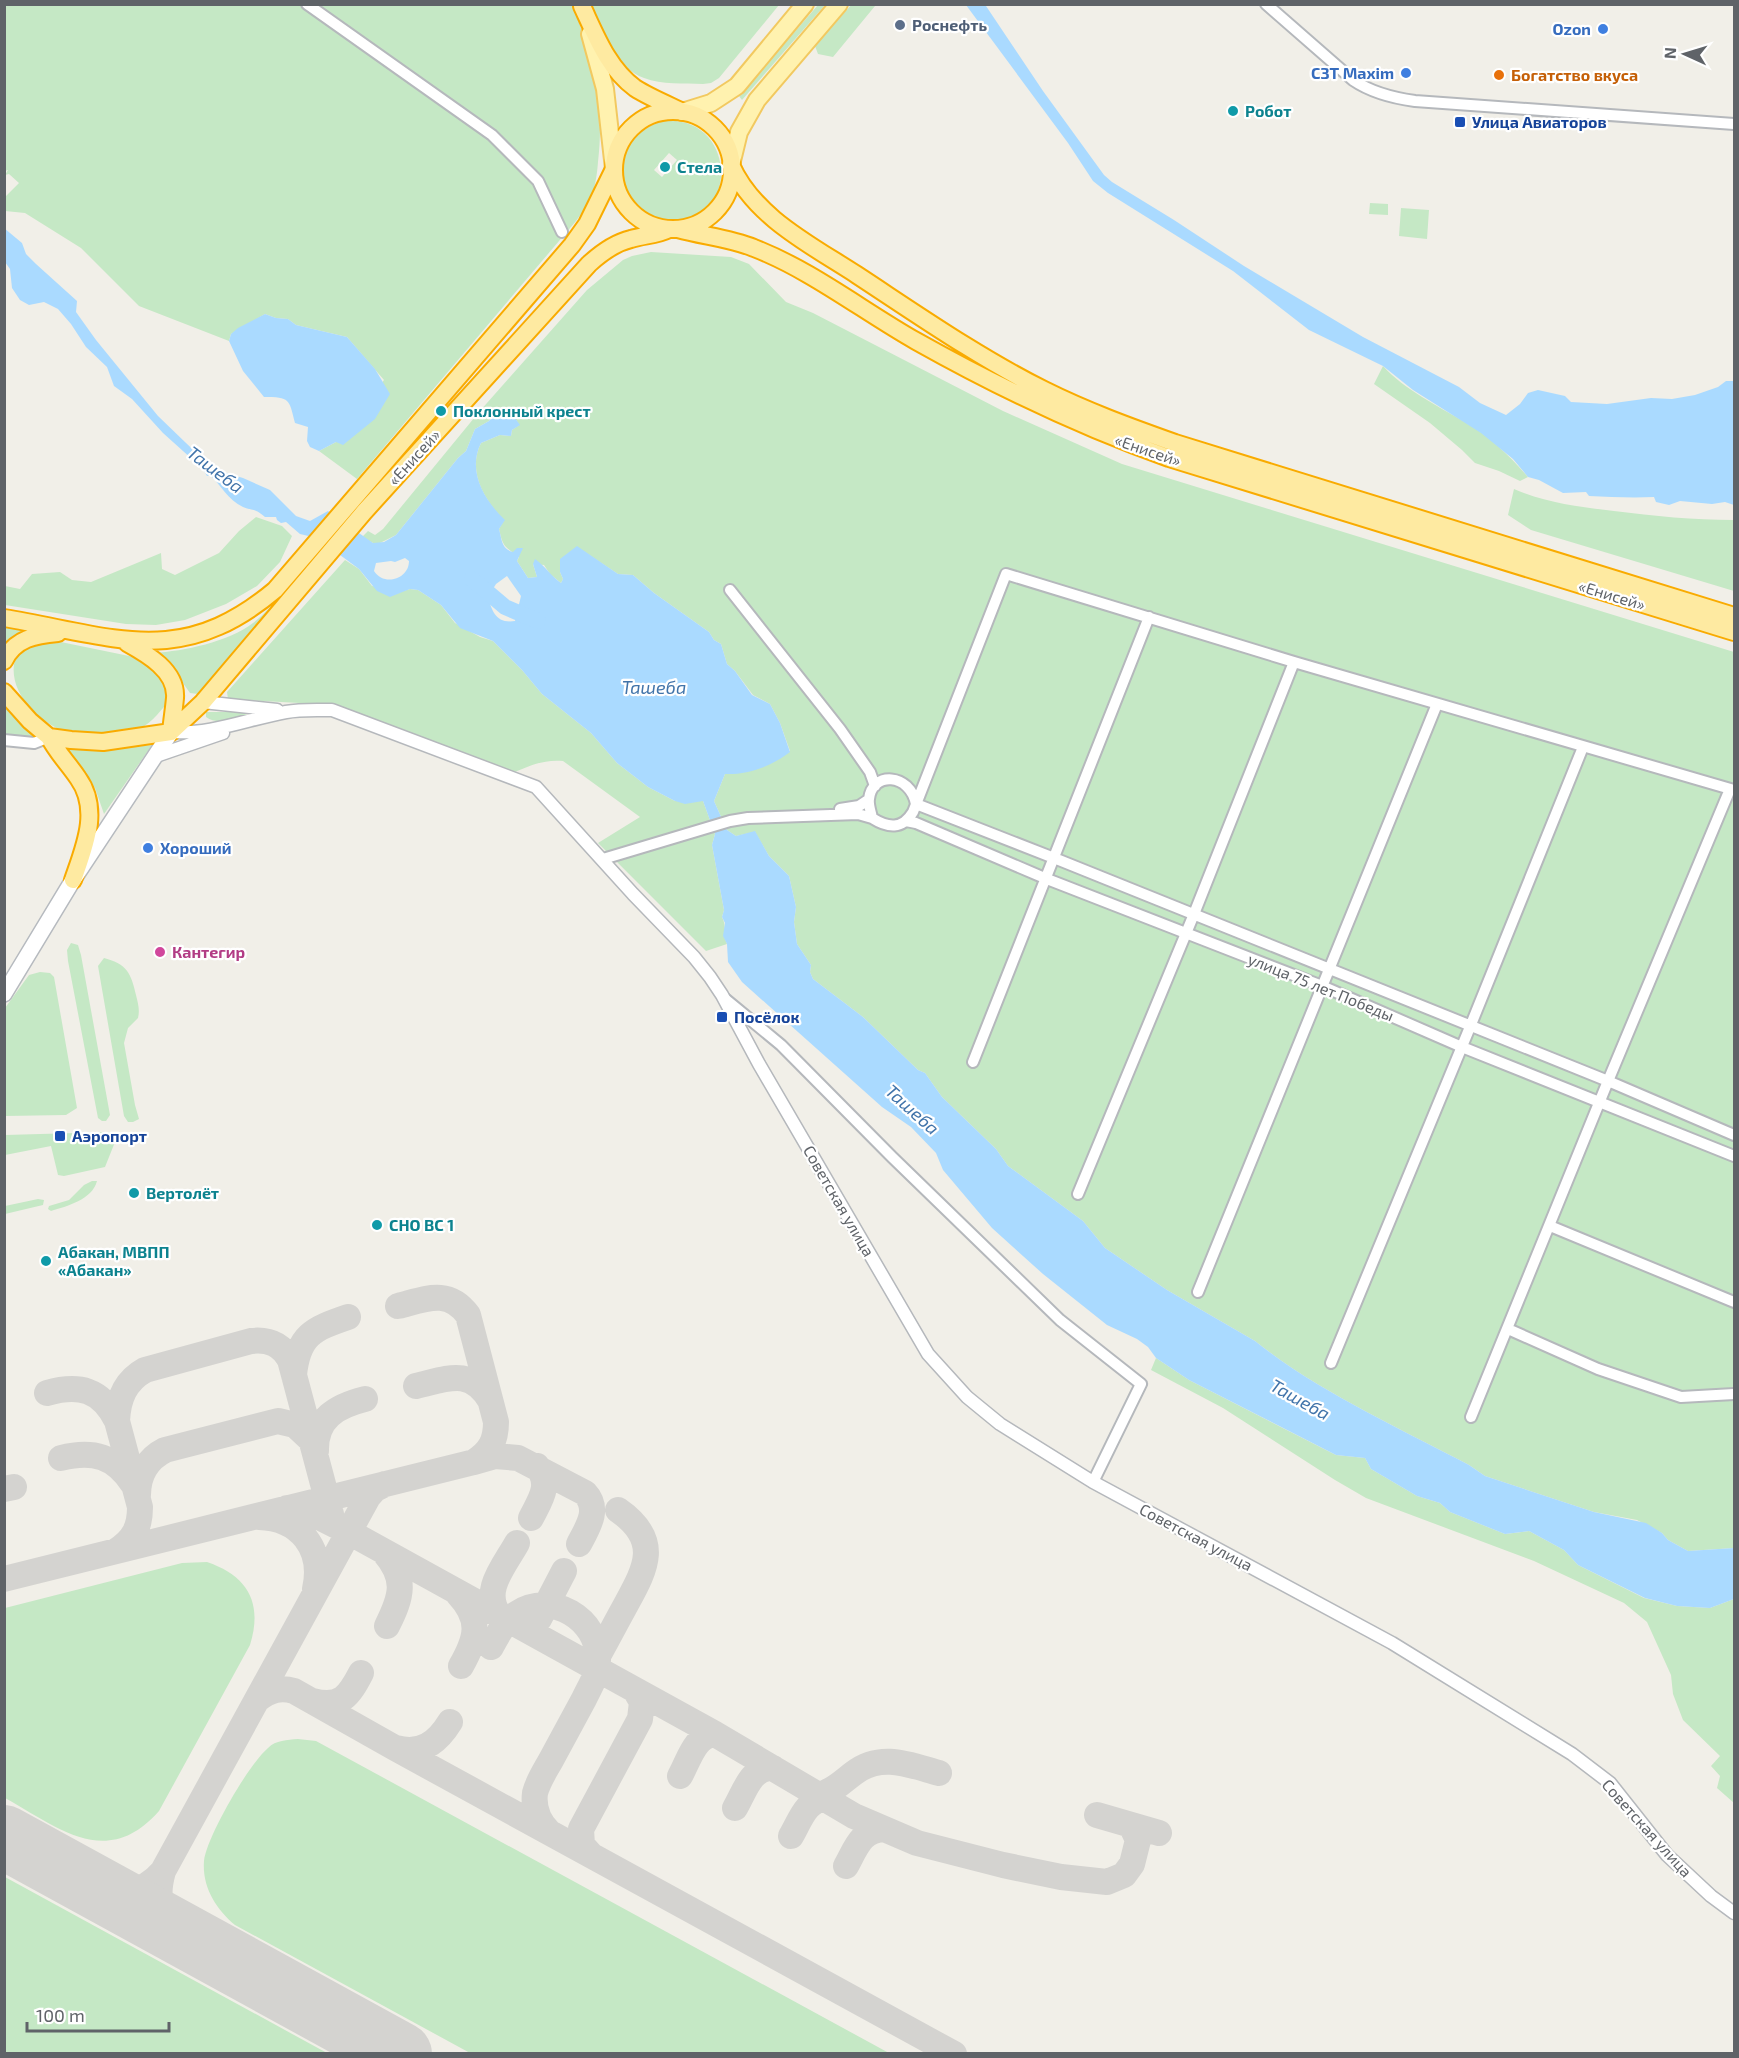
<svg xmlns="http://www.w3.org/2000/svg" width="1739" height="2058" font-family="'Exo 2',sans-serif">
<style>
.green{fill:#c5e8c5;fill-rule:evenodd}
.water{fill:#aadaff;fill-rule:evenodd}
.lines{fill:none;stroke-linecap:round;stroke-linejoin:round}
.river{stroke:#aadaff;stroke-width:16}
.taxiway{stroke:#d4d3d0;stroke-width:26}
.runway{stroke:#d4d3d0;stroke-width:64}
.minor-casing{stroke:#b5b8bc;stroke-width:14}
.tertiary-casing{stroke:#b5b8bc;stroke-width:15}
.secondary-casing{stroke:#b6babf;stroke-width:18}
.primary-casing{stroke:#f2c960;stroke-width:20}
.trunk-casing{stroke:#f9ab00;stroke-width:20}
.minor{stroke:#fff;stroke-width:10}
.tertiary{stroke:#fff;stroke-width:12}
.secondary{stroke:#fff;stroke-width:15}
.primary{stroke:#fff2af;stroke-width:16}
.trunk{stroke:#feeaa1;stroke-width:16}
.service-dot{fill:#5c6f8a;stroke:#fff;stroke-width:2}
.shop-dot{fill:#3f7fe0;stroke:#fff;stroke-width:2}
.food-dot{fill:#e8710a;stroke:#fff;stroke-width:2}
.culture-dot{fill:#0f9aa8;stroke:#fff;stroke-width:2}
.transit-dot{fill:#1a4fb4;stroke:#fff;stroke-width:2}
.hotel-dot{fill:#d1479c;stroke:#fff;stroke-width:2}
.labels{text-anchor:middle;stroke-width:4.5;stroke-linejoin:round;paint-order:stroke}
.service-label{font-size:16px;font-weight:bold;fill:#4e5e75;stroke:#fff;text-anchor:start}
.shop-label{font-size:16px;font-weight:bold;fill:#366cbe;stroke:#fff;text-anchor:end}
.food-label{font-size:16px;font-weight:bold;fill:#c56008;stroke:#fff;text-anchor:start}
.culture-label{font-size:16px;font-weight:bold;fill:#0d838f;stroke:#fff;text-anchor:start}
.transit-label{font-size:16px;font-weight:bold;fill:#164399;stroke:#fff;text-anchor:start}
.street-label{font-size:16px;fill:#5f6368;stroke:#fff}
.hotel-label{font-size:16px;font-weight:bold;fill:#b23c85;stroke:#fff;text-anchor:start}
.water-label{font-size:18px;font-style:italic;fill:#4174aa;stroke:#fff}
</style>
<rect width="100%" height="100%" fill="#f1efe8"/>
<path class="green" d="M852 4 874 5 875 6 833 57 818 54 815 46Z
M5 5H573C593 62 605 100 598 162 597 175 595 190 589 202 585 209 580 215 576 221L357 479 319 451 336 442 384 380 347 337 296 325 288 319 276 318 265 314 231 334 229 341 139 306 81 248 25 213 5 211 4 198 19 183 9 174 5 175 8 170 5 171Z
M592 5H779L719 78 711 83 703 84C684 83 662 85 644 78 617 69 601 29 592 5Z
M818 5H825L742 100 739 96Z
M665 121C734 116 741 216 677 221 613 226 601 135 665 121ZM669 153 677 160 662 177 654 170Z
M1370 203 1388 204V215L1369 214Z
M1401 208 1429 210 1427 239 1399 236Z
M651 252 731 257 749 264 786 302 813 313 1003 411 1122 464 1734 652V1548L1688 1551 1668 1540 1662 1533 1637 1520 1594 1512 1485 1476 1469 1465C1399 1428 1317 1391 1255 1341L1167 1290 1105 1248 1083 1221 1008 1166 996 1149 942 1097 925 1073 918 1070 863 1017 813 979 810 972 811 965 797 944 794 922 796 907 789 876 769 856 755 832 736 836 727 830 714 801 725 774 790 751 780 723 770 704 753 695 735 671 727 664 721 644 714 640 709 632 654 593 633 575 618 574 577 547 560 572 563 579 561 583 550 574 544 565 533 564 537 577 528 578 517 561 519 557C504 546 503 547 499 529L504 520C484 500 467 471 481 443L500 435 511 436 512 430 519 425 515 418 502 407 489 421 475 429 466 451 458 458 396 535 378 544 373 543 362 537 368 531 375 535 383 529 479 412 587 290 623 260 632 256Z
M1383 366C1405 390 1438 406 1465 422 1489 436 1510 456 1528 477L1520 481 1499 471 1475 463 1462 450 1430 423 1374 384Z
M1514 489C1546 503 1580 507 1614 511 1654 516 1694 520 1734 520V591L1531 530 1508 515Z
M256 517 282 526 292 536 280 562 257 586 226 604 185 620 156 625 126 624 5 605V586L20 589 32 574 60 572 72 580 91 582 161 553 162 569 175 575 219 553 239 531Z
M345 560 359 569 372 586 403 591 410 589 418 590 441 605 455 623 480 637 493 641 522 670 542 694 591 733 617 763 648 787 675 801H703L715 834 712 845 724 910 722 917C727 926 723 935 727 944L706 951 598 843 640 817 563 761C542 759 527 767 508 775L318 704 228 699 227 692Z
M283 593 198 694 190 693 178 676 154 653C184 651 228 642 253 623 264 615 273 603 283 593Z
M5 624 40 630 5 646Z
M40 641H56L134 657 146 663 166 682 168 702C159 713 148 727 134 731 115 736 84 736 65 731 35 722 0 683 19 650 23 645 34 643 40 641Z
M5 703 37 739 5 737Z
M206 712H247V714C234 719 218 726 206 717Z
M152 745 104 814 95 788 86 774 60 748 97 751Z
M71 943 78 945 81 955 110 1115 106 1121H102L98 1118 68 961 67 950Z
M104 958C127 964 131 973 136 995 138 1003 140 1010 138 1018L128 1028 124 1043 135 1105 139 1119 133 1122H128L124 1116 98 966Z
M40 972 50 973 54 977 77 1108 66 1115 5 1116V1008L29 975Z
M111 1132 116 1139 115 1142 105 1167 64 1176 58 1175 51 1146 5 1155V1135Z
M92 1181H97C92 1200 67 1206 51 1211L48 1209 49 1206 69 1200 84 1185Z
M38 1199 44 1200 43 1205 5 1214V1206Z
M1156 1358 1189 1380 1324 1449 1336 1455 1365 1458 1371 1469 1417 1496 1440 1503 1450 1512 1505 1534 1529 1531 1564 1550 1578 1565 1644 1598 1677 1606 1710 1608 1734 1599V1803L1717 1788 1720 1776 1711 1766 1720 1756 1683 1720 1673 1694 1671 1675 1647 1622 1624 1603 1534 1561 1366 1498 1335 1480 1223 1408 1151 1370Z
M207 1562C248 1576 263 1603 250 1645L159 1811C107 1870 59 1828 5 1798V1608L182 1563Z
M298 1739 316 1741 889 2053H470L235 1925C216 1909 202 1887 204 1861 207 1836 249 1764 268 1748 276 1740 287 1740 298 1739Z
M4 1877H5L327 2053H5Z"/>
<path class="water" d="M966 5 986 6 1043 91 1104 175 1112 182 1174 220 1244 266 1363 337 1459 387 1480 403 1506 415 1520 404 1528 393 1538 390 1565 396 1571 402 1607 404 1651 398 1672 399 1695 395 1718 387 1726 381H1734V505L1725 502 1712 504 1680 501 1669 505 1656 502 1654 497C1632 498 1610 497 1589 496L1586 492 1563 493 1539 480 1528 477 1513 459 1481 433 1413 390 1383 366 1309 330 1233 271 1108 193 1093 181 1068 143Z
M4 228 22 243 26 254 36 264 77 301 76 312 96 340 158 416 213 469 243 478 270 490 296 516 310 521 328 511 373 543 384 542 396 535 458 458 466 451 475 429 489 421 502 407 515 418 520 425 512 430 511 436 500 435 481 443C467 471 484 500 505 520L499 529C502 539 501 549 513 552L517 548H523L517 561 528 578 537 577 533 564 535 559C545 566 551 576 561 583L563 579 560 572V559L577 546 618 574 633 575 654 593 709 632 714 640 721 644 727 664 735 671 752 695 770 704 780 723 790 752C772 766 748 775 725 774L714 801 727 830 736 836 755 831 769 856 789 876 796 907 794 922 797 944 811 965 810 972 813 979 863 1017 918 1070 925 1073 942 1097 996 1149 1008 1166 1083 1221 1105 1248 1167 1290 1255 1341C1317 1391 1399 1428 1469 1465L1485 1476 1594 1512 1646 1523 1662 1533 1668 1540 1688 1551 1734 1548V1599L1710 1608 1677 1606 1645 1598 1578 1565 1564 1550 1529 1531 1505 1534 1450 1512 1440 1503 1417 1496 1371 1469 1365 1458 1336 1455 1189 1380 1156 1358 1148 1347 1137 1339 1107 1325 1043 1274 992 1228 943 1170 936 1153 911 1127 882 1107 742 982 728 962 727 944 723 936 725 923 722 917 724 910 712 845 715 834 703 801 685 804 675 801 648 787 617 763 591 733 542 694 522 670 493 641 460 628 441 605 418 590 410 589 390 597 377 591 359 569 317 538 300 534 286 522 281 523 277 520 276 517H265C255 508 253 511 243 507 228 500 221 485 210 475L207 476 203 469 163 433 132 399 114 386 107 367 86 347 71 324 58 309 44 302 29 305 20 300 12 288 10 269 5 262ZM405 558 409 561C409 579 384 587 374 571L376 563 391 561 395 562ZM507 576 521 596 515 621C496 624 492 611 488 597L496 584Z
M265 314 276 318 288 319 296 325 347 337 375 369 390 394 375 419 343 445 336 442 319 451 310 447 307 441 308 427 295 423C289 399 290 397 264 397L243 371 229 341 231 334 238 328Z"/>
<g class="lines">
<path class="river" d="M472 579 505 607 538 621"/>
<path class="taxiway" d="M294 1375C298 1335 313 1329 348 1317
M416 1386C447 1379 470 1367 490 1400
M47 1393C79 1384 101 1389 117 1421L140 1507C140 1527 134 1540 116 1551
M117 1421C118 1399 125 1381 145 1370L251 1341C269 1339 281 1344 290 1360L331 1514
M316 1451C315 1418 337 1406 365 1399
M61 1458C93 1450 115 1456 133 1484
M474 1462 495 1456 518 1458 585 1493C600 1509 588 1527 579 1544
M4 1489 14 1487
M138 1495C138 1476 147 1459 165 1450L278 1421 295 1425 311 1440
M287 1508 305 1510 349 1532 715 1734 854 1816 917 1843 1003 1865 1061 1877 1107 1882 1124 1875 1132 1864 1138 1840 1131 1825
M259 1517C300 1518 324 1549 315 1589
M531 1518C540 1500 552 1485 537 1466
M384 1552C407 1579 402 1596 387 1626
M4 1579 474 1462C490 1452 496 1441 496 1422L468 1315C448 1288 426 1299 398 1306
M458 1594C482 1620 477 1638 461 1666
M500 1616C480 1592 505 1565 517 1543
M539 1619 564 1571
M491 1647C498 1634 504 1622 516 1614 551 1590 599 1619 598 1660 598 1675 590 1686 584 1699 573 1719 562 1740 551 1760 545 1771 538 1781 535 1793 533 1809 538 1821 549 1832
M594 1663C604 1646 613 1628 623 1610 644 1571 664 1542 618 1510
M258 1699C270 1690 280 1687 294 1691L395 1748 954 2054
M313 1701C341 1708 349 1696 361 1673
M396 1748C421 1755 437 1743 450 1722
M680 1776C689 1760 695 1735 715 1734
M819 1795C834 1791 843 1781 854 1773 881 1752 910 1765 939 1773
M735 1808C745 1791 751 1767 773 1768
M1097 1815 1159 1833
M791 1836C800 1821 806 1799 826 1799
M591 1855 582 1845 581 1829 640 1719 642 1702 635 1690
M846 1866C856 1848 861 1830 884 1829
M163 1871C155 1900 160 1914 182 1934
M89 1883C119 1895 140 1897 163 1871L368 1497 375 1489 385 1484"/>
<path class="runway" d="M4 1837 400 2054"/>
<g class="minor-casing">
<path id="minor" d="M307 4 492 135 538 181 562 232
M1266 4 1353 80C1372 93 1393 98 1415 101L1734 124
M730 590 840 729 870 772 875 786
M4 740 34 743 49 737
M916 804C910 773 872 771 869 799 868 805 871 812 872 818 888 828 902 830 913 812L1006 574 1294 662 1734 790
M916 804 1054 858 1608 1081 1734 1135
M840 809 859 806 868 800
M906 821 916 823 1047 879 1322 986 1462 1047 1734 1156
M603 859 730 821 748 818 858 814 872 818
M724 998 781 1045 892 1157 1060 1320 1141 1384 1093 1482
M973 1062 1149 617
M1078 1194 1194 914 1294 662
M1550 1226 1734 1302
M1198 1292 1437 704
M1508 1329 1598 1369 1681 1397 1734 1394
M1331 1363 1470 1027 1583 747
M1471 1417 1608 1081 1730 789"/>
</g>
<g class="tertiary-casing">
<path id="tertiary" d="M203 702 277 710
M171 732C210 735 248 719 286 712 301 709 317 710 332 710L536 787 633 894 694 957 710 977 722 995 759 1064 928 1354 967 1397 1000 1424 1093 1482 1392 1643 1572 1754 1610 1783 1667 1855 1711 1896 1734 1913
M156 756 223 733"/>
</g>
<g class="secondary-casing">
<path id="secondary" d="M4 994 73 880 171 732"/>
</g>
<g class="primary-casing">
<path id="primary" d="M590 34 605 89 614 169
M682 112 711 103 737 86 805 4
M731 165 739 132 757 100 839 4"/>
</g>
<g class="trunk-casing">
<path id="trunk" d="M582 6C596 36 608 68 635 88 649 97 666 104 681 111
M614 170a59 59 0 1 1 118 0a59 59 0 1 1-118 0Z
M731 165C754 217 811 245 857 275 918 315 978 357 1044 390 1086 411 1130 427 1175 443L1734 616
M678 229C703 236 730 238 754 248 811 270 863 311 916 341 998 387 1081 427 1169 458L1734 632
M4 618C113 636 180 670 275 590L572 245 587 224 614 169
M127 643C147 654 177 671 175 698 174 709 172 721 171 732
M4 661C15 638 36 635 58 633
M4 692 30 721 49 737 71 740 103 742 171 732 203 702 364 512 589 264C601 253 614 243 631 239 644 235 657 235 669 229
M49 737C58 754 68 763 78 778 101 810 84 848 73 880"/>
</g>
<use href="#minor" class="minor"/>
<use href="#tertiary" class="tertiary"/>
<use href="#secondary" class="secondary"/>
<use href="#primary" class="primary"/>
<use href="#trunk" class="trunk"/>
</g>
<circle class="service-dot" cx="900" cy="25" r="6"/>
<g class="shop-dot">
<circle cx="1603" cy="29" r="6"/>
<circle cx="1406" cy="73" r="6"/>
<circle cx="148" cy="848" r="6"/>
</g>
<circle class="food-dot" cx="1499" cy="75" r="6"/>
<g class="culture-dot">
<circle cx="1233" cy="111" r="6"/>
<circle cx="665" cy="167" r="6"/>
<circle cx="441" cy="411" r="6"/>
<circle cx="134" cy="1193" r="6"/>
<circle cx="377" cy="1225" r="6"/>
<circle cx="46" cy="1261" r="6"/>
</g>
<g class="transit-dot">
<rect x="1454" y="116" width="12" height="12" rx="3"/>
<rect x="716" y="1011" width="12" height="12" rx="3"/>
<rect x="54" y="1130" width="12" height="12" rx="3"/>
</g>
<circle class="hotel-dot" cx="160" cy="952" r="6"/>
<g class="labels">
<g class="service-label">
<text x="912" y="31">Роснефть</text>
</g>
<g class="shop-label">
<text x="1591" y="35">Ozon</text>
<text x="1394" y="79">СЗТ Maxim</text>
<text x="160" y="854" text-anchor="start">Хороший</text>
</g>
<g class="food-label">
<text x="1511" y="81">Богатство вкуса</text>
</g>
<g class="culture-label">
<text x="1245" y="117">Робот</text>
<text x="677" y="173">Стела</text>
<text x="453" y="417">Поклонный крест</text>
<text x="146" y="1199">Вертолёт</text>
<text x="389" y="1231">СНО ВС 1</text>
<text x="58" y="1258">Абакан, МВПП<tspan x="58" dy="18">«Абакан»</tspan></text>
</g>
<g class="transit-label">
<text x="1472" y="128">Улица Авиаторов</text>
<text x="734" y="1023">Посёлок</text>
<text x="72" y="1142">Аэропорт</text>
</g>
<g class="street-label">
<text transform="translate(1148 450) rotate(19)" y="6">«Енисей»</text>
<text transform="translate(414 457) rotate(-48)" y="6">«Енисей»</text>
<text transform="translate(1612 595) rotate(17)" y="6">«Енисей»</text>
<text transform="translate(1321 987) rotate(22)" y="6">улица 75 лет Победы</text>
<text transform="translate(839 1201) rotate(60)" y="6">Советская улица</text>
<text transform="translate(1196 1537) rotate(28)" y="6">Советская улица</text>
<text transform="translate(1647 1828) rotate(48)" y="6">Советская улица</text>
</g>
<g class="hotel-label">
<text x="172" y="958">Кантегир</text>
</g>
<g class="water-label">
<text transform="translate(215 470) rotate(37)" y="6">Ташеба</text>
<text x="654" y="694">Ташеба</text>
<text transform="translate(912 1110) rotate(42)" y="6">Ташеба</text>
<text transform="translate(1300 1400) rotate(29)" y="6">Ташеба</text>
</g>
</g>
<rect width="1739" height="2058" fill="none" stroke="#5f6368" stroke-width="12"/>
<g transform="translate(1685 54) rotate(274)" stroke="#ffffff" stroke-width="4.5" paint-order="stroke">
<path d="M0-4.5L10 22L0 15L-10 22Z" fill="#5f6368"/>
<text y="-9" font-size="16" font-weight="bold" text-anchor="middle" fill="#5f6368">N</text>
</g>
<path d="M27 2022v9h142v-9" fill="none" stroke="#5f6368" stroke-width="3"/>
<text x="36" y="2022" font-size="18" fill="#5f6368" stroke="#ffffff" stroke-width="4.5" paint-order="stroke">100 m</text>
</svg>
